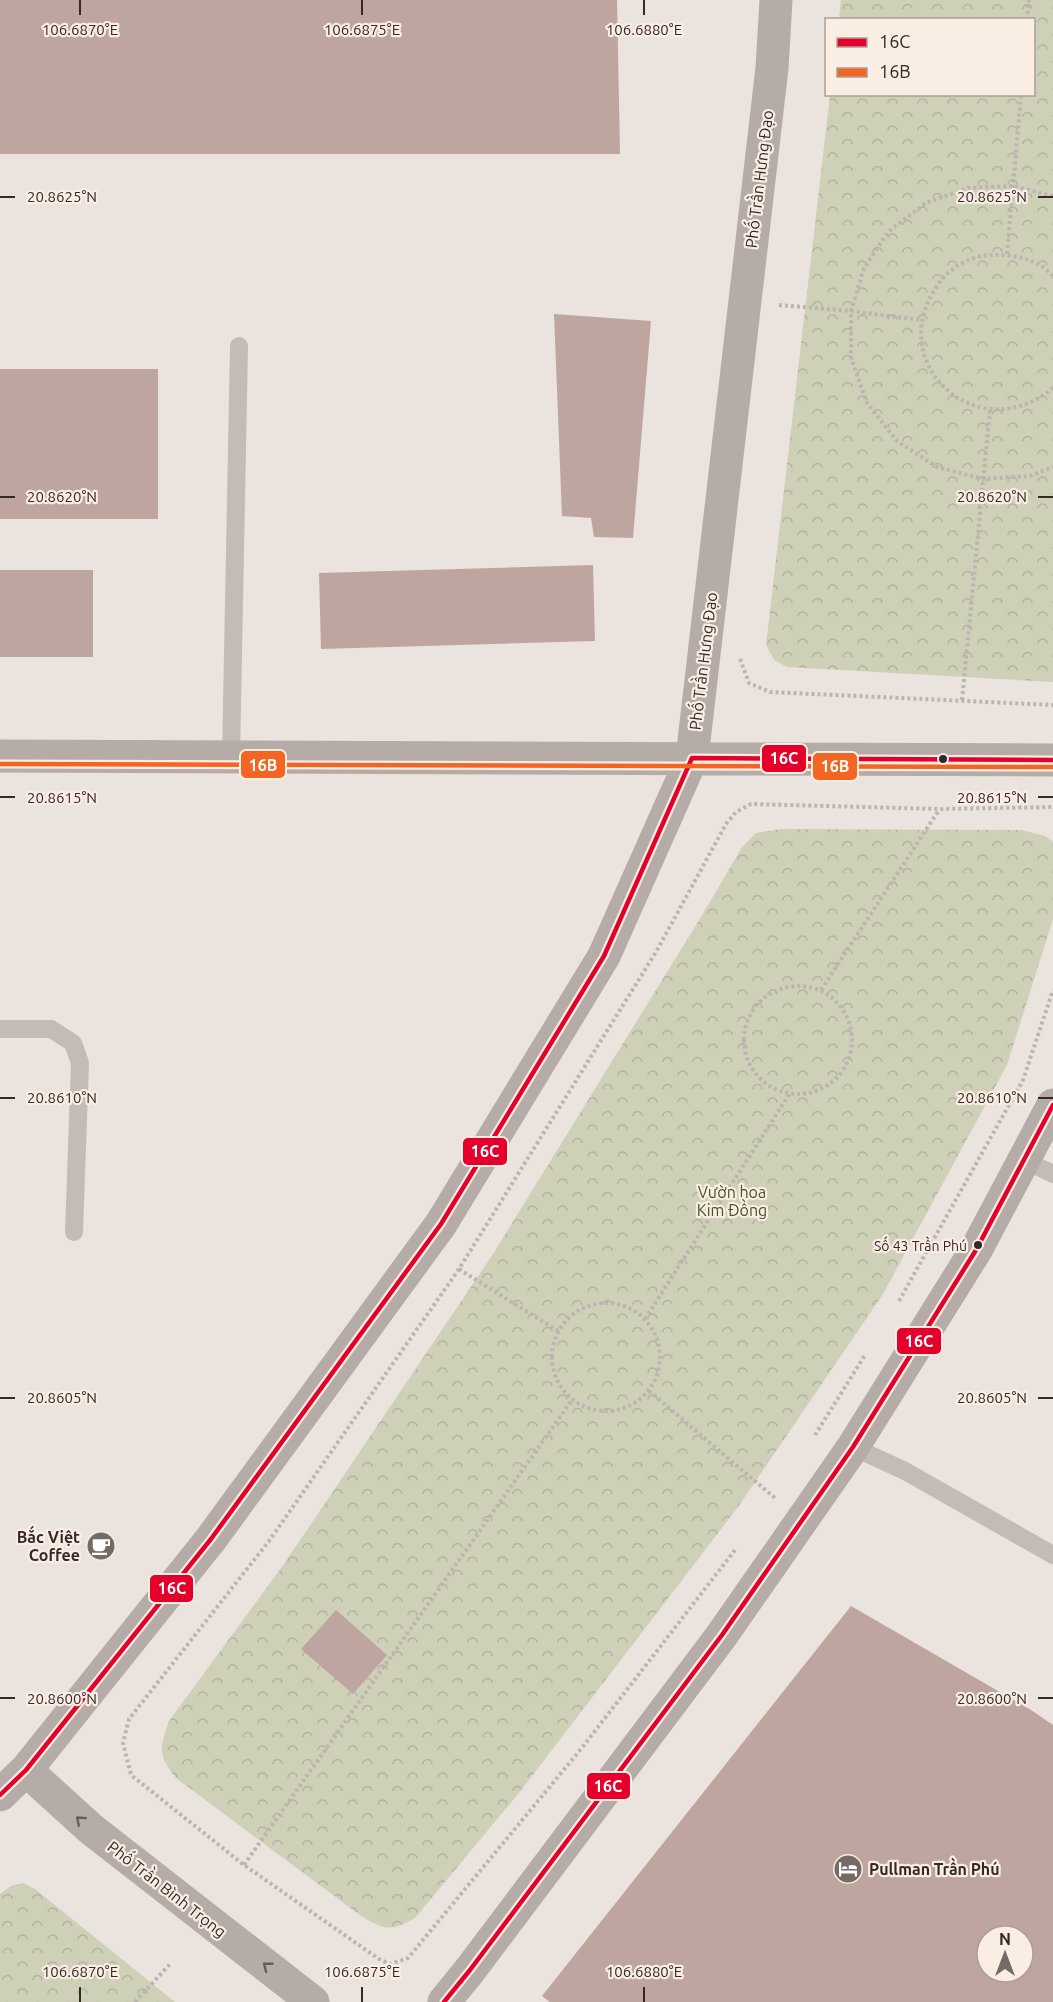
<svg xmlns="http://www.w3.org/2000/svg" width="1053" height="2002" font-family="Ubuntu,sans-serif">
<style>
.forest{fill:url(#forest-crowns)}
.building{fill:#bfa5a0;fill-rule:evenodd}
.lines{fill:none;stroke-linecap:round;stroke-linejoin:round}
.path{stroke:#bdb4b0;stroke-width:4;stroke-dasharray:3 3;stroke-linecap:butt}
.lane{stroke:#c4bbb7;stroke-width:18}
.secondary{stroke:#b5aca8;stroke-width:33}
.bus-1-casing{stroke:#f9ede4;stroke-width:9}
.bus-2-casing{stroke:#f9ede4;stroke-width:9}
.bus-1{stroke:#e4002b;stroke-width:4.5}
.bus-2{stroke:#f26522;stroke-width:4.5}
.oneway{stroke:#685d5a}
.ticks{fill:none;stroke:#342926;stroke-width:2}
.bus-dot{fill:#342926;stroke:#f9ede4;stroke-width:2}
.labels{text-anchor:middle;stroke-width:4.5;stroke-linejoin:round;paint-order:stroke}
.bus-label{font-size:14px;fill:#342926;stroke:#f9ede4;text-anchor:end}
.street-label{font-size:16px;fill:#342926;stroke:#f9ede4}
.park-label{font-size:16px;fill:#49532a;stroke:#f9ede4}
.poi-label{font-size:16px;font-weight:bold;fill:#342926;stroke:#f9ede4;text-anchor:end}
.ticks-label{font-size:15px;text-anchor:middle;fill:#342926;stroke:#f9ede4;stroke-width:4.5;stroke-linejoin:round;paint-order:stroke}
.line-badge{stroke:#f9ede4;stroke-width:2}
.badge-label{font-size:16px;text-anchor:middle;font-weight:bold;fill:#fff}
</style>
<defs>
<pattern id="forest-crowns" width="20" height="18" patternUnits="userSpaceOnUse" patternTransform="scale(1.5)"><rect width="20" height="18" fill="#cfd0b8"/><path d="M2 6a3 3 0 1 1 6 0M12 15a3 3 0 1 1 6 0" fill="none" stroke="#b2b39e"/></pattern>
</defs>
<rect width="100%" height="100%" fill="#ebe3de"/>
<path class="forest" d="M841 0H1053V682L787 667 774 660 766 645 830 95 1034 94V20L839 19Z
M780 829 1022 830 1045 836 1053 842V919L1007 1065 883 1294 738 1507 519 1793 415 1918C390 1932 385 1930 361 1916L176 1778C157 1754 160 1748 169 1721L284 1564 493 1254 701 917 742 847 756 833Z
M23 1883 35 1889 175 2002H0V1894L11 1886Z"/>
<path class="building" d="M0 0H617L620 154H0Z
M554 314 651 321 633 538 594 537 591 518 562 516Z
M0 369H158V519H0Z
M593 565 595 641 321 649 319 573Z
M0 570H93V657H0Z
M851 1606 1031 1710 1053 1725V2002H550L542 1996ZM987 1936H1023V1972H987Z
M336 1610 387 1655 353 1694 301 1649Z"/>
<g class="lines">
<path class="path" d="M1027 20 1029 0
M1053 196 1013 186 968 188 926 203 889 231 864 268 851 311V358L867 403 897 441 937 467 983 479 1030 476 1053 467
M1007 254 1021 94
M1053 276C1037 258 1012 254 990 255 969 256 948 269 937 286 883 364 978 450 1053 388
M779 305 851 311 921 320
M740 659 749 683 770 692 1053 705
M962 700 990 410
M744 1040a54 54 0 1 1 108 0a54 54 0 1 1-108 0Z
M821 990 939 810
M459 1269 558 1331
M899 1301 1023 1080 1053 990
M552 1357a54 54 0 1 1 108 0a54 54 0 1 1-108 0Z
M645 1319 790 1093
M649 1391 775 1498
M815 1435 865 1355
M735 1550 581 1749 408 1958 390 1964 379 1959 244 1865 131 1775 123 1743 129 1719 269 1541 459 1269 656 952 726 824 736 812 751 804 939 809 1053 807
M244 1865 572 1400
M135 2002 171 1963"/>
<path class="lane" d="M231 757 239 346
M0 1029H51L73 1043 80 1063 74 1232
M1024 1160 1053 1174
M853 1447 905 1471 1053 1555"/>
<path class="secondary" d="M0 756 1053 760
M26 1770 91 1829 313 2002
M0 1795 26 1770 211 1539 441 1224 604 956 692 758 772 68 776 0
M444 2002 470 1970 722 1635 853 1447 976 1250 1053 1105"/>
<g class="bus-1-casing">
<path id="bus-1" d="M0 1795 26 1770 211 1539 441 1224 604 956 692 758 1053 760
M444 2002 470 1970 722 1635 853 1447 976 1250 1053 1105"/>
</g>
<g class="bus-2-casing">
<path id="bus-2" d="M0 764 1053 767"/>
</g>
<use href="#bus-1" class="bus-1"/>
<use href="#bus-2" class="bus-2"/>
</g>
<defs><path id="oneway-chevron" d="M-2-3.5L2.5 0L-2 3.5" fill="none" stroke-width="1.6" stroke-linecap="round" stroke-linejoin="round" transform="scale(1.5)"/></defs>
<g class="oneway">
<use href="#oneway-chevron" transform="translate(80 1820) rotate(-138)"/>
<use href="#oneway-chevron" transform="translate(267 1966) rotate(-142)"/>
</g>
<path class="ticks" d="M80 0V15M362 0V15M644 0V15M0 197H15M1038 197H1053M0 497H15M1038 497H1053M0 797H15M1038 797H1053M0 1098H15M1038 1098H1053M0 1398H15M1038 1398H1053M0 1698H15M1038 1698H1053M80 1987V2002M362 1987V2002M644 1987V2002"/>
<defs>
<g id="cafe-disc" transform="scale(1.5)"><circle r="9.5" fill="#746a66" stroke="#f9ede4"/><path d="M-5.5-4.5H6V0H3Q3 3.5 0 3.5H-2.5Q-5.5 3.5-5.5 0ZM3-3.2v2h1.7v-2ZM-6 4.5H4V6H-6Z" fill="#fff"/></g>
<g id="hotel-disc" transform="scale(1.5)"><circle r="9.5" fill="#746a66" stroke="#f9ede4"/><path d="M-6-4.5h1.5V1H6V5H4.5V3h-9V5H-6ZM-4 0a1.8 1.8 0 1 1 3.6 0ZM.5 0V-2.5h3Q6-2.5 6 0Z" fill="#fff"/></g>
</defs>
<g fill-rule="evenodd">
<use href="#cafe-disc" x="101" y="1546"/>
<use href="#hotel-disc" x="848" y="1869"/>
</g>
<g class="bus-dot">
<circle cx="943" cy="759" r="5"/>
<circle cx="978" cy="1245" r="5"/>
</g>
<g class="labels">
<g class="bus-label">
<text x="967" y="1251">Số 43 Trần Phú</text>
</g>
<g class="street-label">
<text transform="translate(759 179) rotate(-83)" y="6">Phố Trần Hưng Đạo</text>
<text transform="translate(703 661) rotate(-83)" y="6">Phố Trần Hưng Đạo</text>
<text transform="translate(167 1889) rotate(38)" y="6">Phố Trần Bình Trọng</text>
</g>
<g class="park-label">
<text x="732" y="1198">Vườn hoa<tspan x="732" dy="18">Kim Đồng</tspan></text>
</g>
<g class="poi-label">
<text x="80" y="1543">Bắc Việt<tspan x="80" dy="18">Coffee</tspan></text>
<text x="869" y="1875" text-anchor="start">Pullman Trần Phú</text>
</g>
</g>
<g class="ticks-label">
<text x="80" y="35">106.6870°E</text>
<text x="362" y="35">106.6875°E</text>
<text x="644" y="35">106.6880°E</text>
<text x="62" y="202">20.8625°N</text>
<text x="992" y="202">20.8625°N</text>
<text x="62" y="502">20.8620°N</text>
<text x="992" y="502">20.8620°N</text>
<text x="62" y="803">20.8615°N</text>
<text x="992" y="803">20.8615°N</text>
<text x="62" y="1103">20.8610°N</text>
<text x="992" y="1103">20.8610°N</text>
<text x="62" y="1403">20.8605°N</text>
<text x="992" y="1403">20.8605°N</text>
<text x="62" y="1704">20.8600°N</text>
<text x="992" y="1704">20.8600°N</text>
<text x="80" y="1977">106.6870°E</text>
<text x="362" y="1977">106.6875°E</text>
<text x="644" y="1977">106.6880°E</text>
</g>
<g class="line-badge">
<rect x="761" y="744" width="46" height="29" rx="6" fill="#e4002b"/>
<rect x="240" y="750" width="46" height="29" rx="6" fill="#f26522"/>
<rect x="812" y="752" width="46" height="29" rx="6" fill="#f26522"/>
<rect x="462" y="1137" width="46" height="29" rx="6" fill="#e4002b"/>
<rect x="896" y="1327" width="46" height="28" rx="6" fill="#e4002b"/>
<rect x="149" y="1574" width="45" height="29" rx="6" fill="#e4002b"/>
<rect x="586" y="1772" width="45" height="28" rx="6" fill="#e4002b"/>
</g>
<g class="badge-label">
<text x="784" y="764">16C</text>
<text x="263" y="771">16B</text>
<text x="835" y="772">16B</text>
<text x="485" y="1157">16C</text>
<text x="919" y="1347">16C</text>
<text x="172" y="1594">16C</text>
<text x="608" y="1792">16C</text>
</g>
<rect x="825" y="18" width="210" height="78" fill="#f9ede4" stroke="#aa9f98" stroke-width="1.5"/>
<rect x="837" y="38" width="30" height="9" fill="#e4002b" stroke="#aa9f98" stroke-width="1.5"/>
<text x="879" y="48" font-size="18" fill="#342926">16C</text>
<rect x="837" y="68" width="30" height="9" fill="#f26522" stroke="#aa9f98" stroke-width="1.5"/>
<text x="879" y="78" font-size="18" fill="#342926">16B</text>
<g transform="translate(1005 1954)"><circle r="28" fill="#f9ede4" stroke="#aa9f98" stroke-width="1.5"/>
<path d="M0-4.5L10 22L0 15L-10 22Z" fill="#746a66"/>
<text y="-9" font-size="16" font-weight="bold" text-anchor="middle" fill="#342926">N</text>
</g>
</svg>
